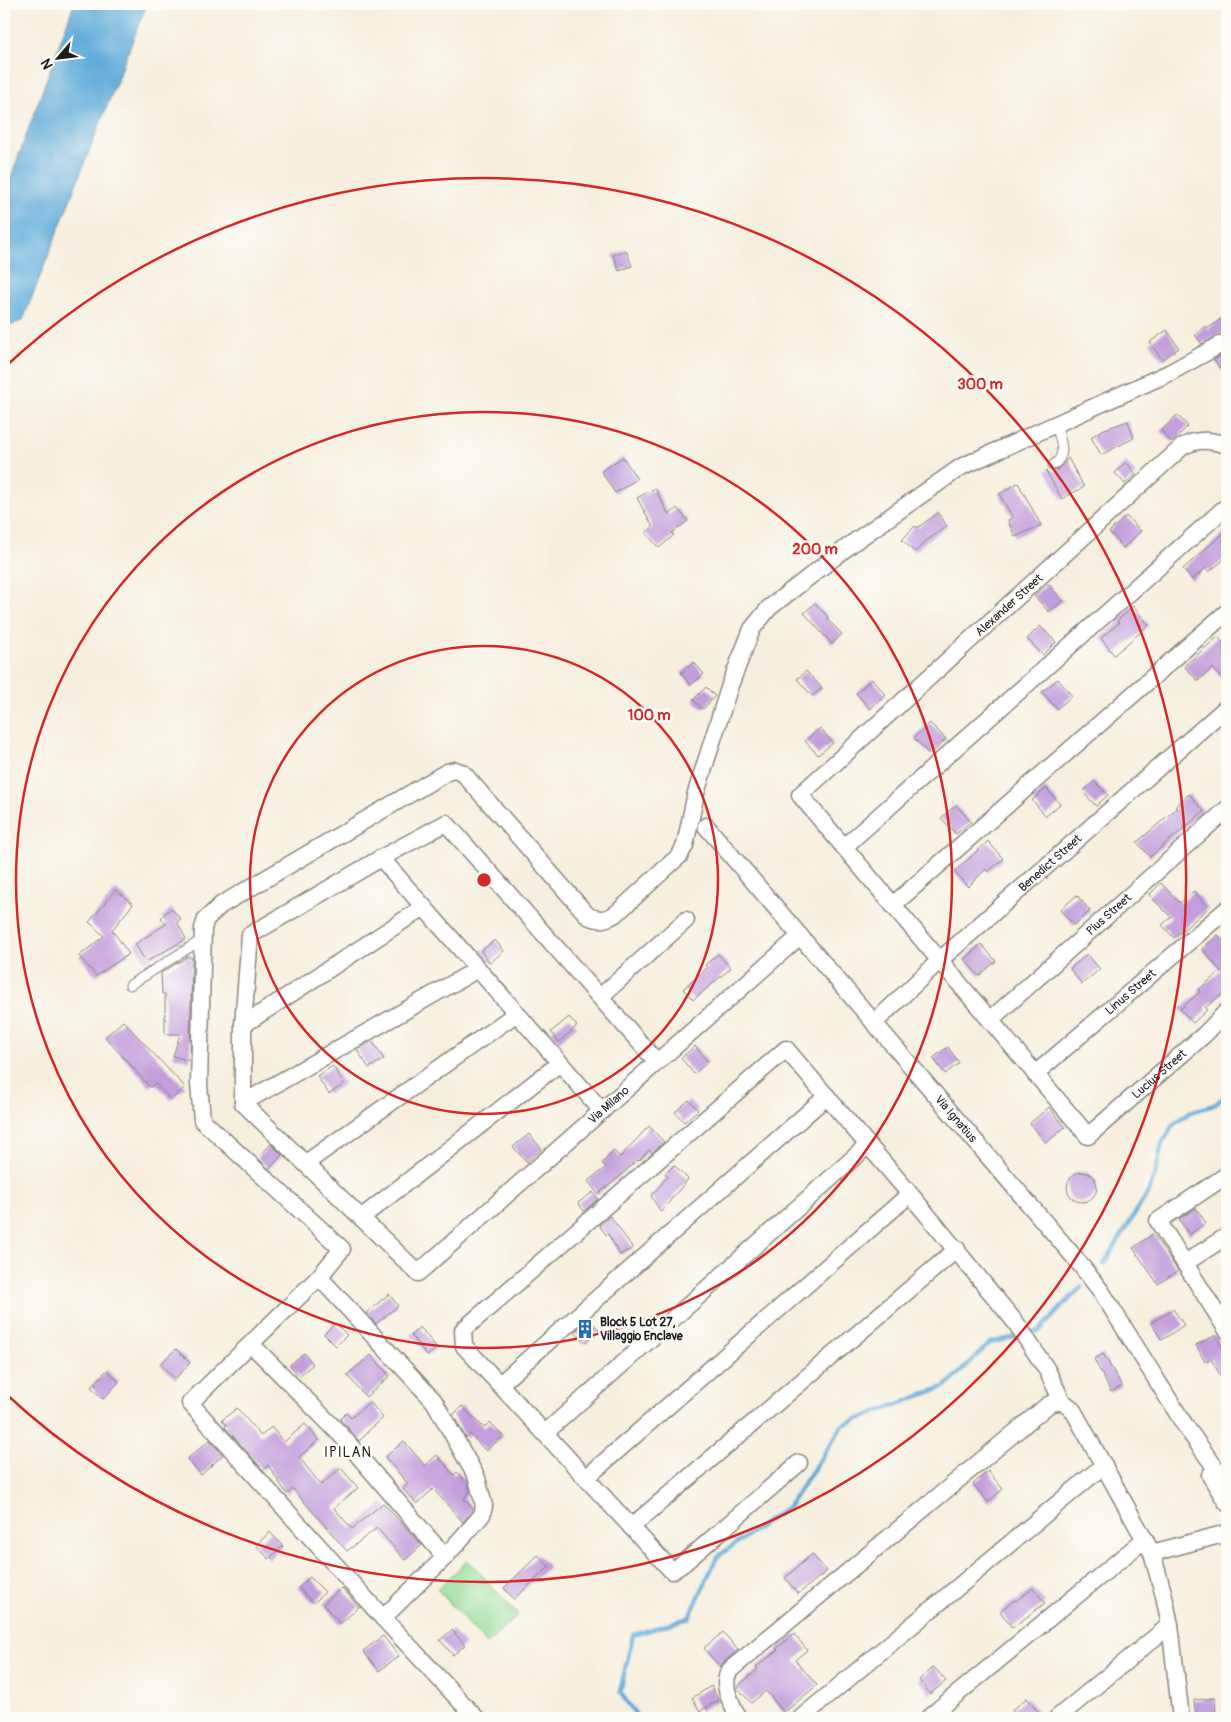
<svg xmlns="http://www.w3.org/2000/svg" width="1231" height="1722" font-family="Pangolin,sans-serif">
<style>
.green{fill:#92da95;stroke:#577b58}
.water{fill:#61acd9;stroke:#3e647a}
.lines{fill:none;stroke-linecap:round;stroke-linejoin:round}
.stream{stroke:#61acd9;stroke-width:4.5}
.building{fill:#c29edc}
.lane-casing{stroke:#8a867d;stroke-width:11}
.street-casing{stroke:#8a867d;stroke-width:19}
.lane{stroke:#fff;stroke-width:9}
.street{stroke:#fff;stroke-width:16}
.ring{fill:none;stroke:#d62828;stroke-width:2.5}
.labels{text-anchor:middle;stroke-width:5;stroke-linejoin:round;paint-order:stroke}
.street-label{font-size:12px;fill:#1c1c1c;stroke:#fdfcf7}
.poi-label{font-size:12px;font-weight:bold;fill:#1c1c1c;stroke:#fdfcf7;text-anchor:start}
.neighbourhood-label{font-size:14px;letter-spacing:1px;fill:#1c1c1c;stroke:#fdfcf7}
.centre{fill:#d62828;stroke:#fdfcf7;stroke-width:2.5}
.ring-label{font-size:15px;text-anchor:middle;font-weight:bold;fill:#d62828;stroke:#fdfcf7;stroke-width:5;stroke-linejoin:round;paint-order:stroke}
</style>
<rect width="100%" height="100%" fill="#fdfcf7"/>
<filter id="ink" filterUnits="userSpaceOnUse"><feTurbulence type="fractalNoise" baseFrequency=".02" numOctaves="2"/><feDisplacementMap in="SourceGraphic" scale="10" xChannelSelector="R" yChannelSelector="G"/><feConvolveMatrix kernelMatrix="1 2 1 2 8 2 1 2 1" color-interpolation-filters="sRGB"/></filter>
<filter id="wash" filterUnits="userSpaceOnUse"><feTurbulence type="fractalNoise" baseFrequency=".0096" numOctaves="4" result="noise"/><feDisplacementMap in="SourceGraphic" scale="20" xChannelSelector="R" yChannelSelector="G"/><feGaussianBlur stdDeviation="1.12" result="paint"/><feColorMatrix in="noise" values="0 0 0 0 0 0 0 0 0 0 0 0 0 0 0 0 0 1.4 0 .05"/><feComposite in="paint" operator="in"/></filter>
<g filter="url(#wash)">
<rect width="100%" height="100%" fill="#f7efde"/>
<path class="green" d="M468 1560 518 1615 487 1644 437 1589Z"/>
<path class="water" d="M74 4H147L23 320 4 329V196Z"/>
<g class="lines">
<path class="stream" d="M1104 1264 1149 1191 1156 1171 1162 1144 1173 1125 1190 1112 1214 1105 1227 1095
M1027 1334 1039 1331 1081 1287
M638 1718 620 1692 633 1635 689 1618 717 1557 789 1506 843 1425 946 1386 990 1343 1019 1336"/>
</g>
<g id="blocks">
<path class="building" d="M626 250 632 266 619 271 613 255Z
M1227 315V331L1202 344 1195 335 1205 326 1207 329Z
M1167 330 1179 348 1162 360 1150 342Z
M1224 354 1227 359V377L1214 360Z
M1177 415 1188 426 1172 442 1161 431Z
M1128 421 1134 438 1101 455 1091 437 1102 430Z
M623 457 637 479 615 493 601 471Z
M1068 458 1084 487 1062 499 1046 471 1048 469 1051 471 1057 470Z
M1126 462 1136 474 1125 484 1115 473Z
M1018 483 1041 525 1015 537 1008 520 1013 518 999 494Z
M655 488 669 515 677 508 688 521 672 533 674 535 659 548 646 533 653 527 637 498Z
M938 513 947 526 926 541 915 552 902 540 915 526 917 528Z
M1126 516 1141 531 1123 548 1109 532Z
M1227 530V557L1209 572 1206 568 1192 580 1183 569Z
M1048 584 1063 601 1049 612 1034 596Z
M815 603 828 617 827 619 842 634 832 644 804 613Z
M1133 606 1149 625 1114 655 1101 638 1119 623 1117 621Z
M1040 626 1056 642 1043 655 1027 639Z
M1218 637 1227 648V684L1213 668 1198 681 1184 666Z
M694 662 704 674 691 685 681 673Z
M806 671 822 688 812 696 797 679Z
M872 679 886 695 870 709 856 693Z
M1058 679 1072 696 1057 709 1042 692Z
M706 687 715 696 703 709 693 700Z
M930 723 946 739 930 755 914 738Z
M820 728 833 743 818 755 805 741Z
M1094 781 1108 795 1096 806 1083 792Z
M1046 788 1060 804 1046 816 1032 800Z
M1189 794 1204 811 1150 857 1137 842 1177 808 1175 807Z
M956 805 971 822 956 834 941 818Z
M988 841 1003 859 988 872 986 869 968 887 954 872Z
M1161 883 1180 903 1194 891 1208 908 1174 938 1162 925 1171 917 1149 895Z
M116 890 133 904 112 930 129 954 96 976 79 956 104 936 89 922Z
M1077 895 1090 911 1074 925 1060 910Z
M171 908 181 919 177 922 186 939 146 962 135 944 166 924 161 918Z
M1218 935 1227 945V990L1205 1008 1207 1010 1193 1023 1180 1009 1200 992 1198 990 1221 971 1202 949Z
M495 940 504 951 490 963 481 951Z
M981 944 996 961 979 976 964 959Z
M718 954 731 968 693 1000 683 989 707 968 705 965Z
M1087 954 1100 969 1082 984 1070 969Z
M187 957H192L190 1061 173 1056 180 1034H165V994H162L161 973Z
M569 1017 577 1026 559 1042 551 1032Z
M123 1021 185 1087 171 1100 155 1083 150 1087 105 1037Z
M372 1041 384 1059 369 1068 357 1050Z
M695 1046 708 1062 694 1074 681 1058Z
M948 1047 959 1063 945 1074 933 1058Z
M333 1066 344 1084 329 1094 317 1076Z
M689 1100 698 1110 684 1122 675 1112Z
M1049 1107 1065 1127 1046 1143 1030 1123Z
M649 1126 664 1142 652 1153 649 1150 639 1161 637 1160 618 1178 598 1194 588 1181 606 1167 602 1163 614 1151 620 1157Z
M529 1134 542 1149 527 1162 513 1147Z
M271 1144 282 1155 269 1169 258 1158Z
M674 1165 688 1179 661 1212 651 1196 668 1176 665 1174Z
M1067 1187a15 15 0 1 1 30 0a15 15 0 1 1-30 0Z
M593 1192 598 1199 584 1211 578 1203Z
M1196 1208 1206 1223 1189 1235 1179 1219Z
M610 1216 633 1248 620 1255 608 1234 606 1235 599 1225Z
M1153 1234 1178 1271 1158 1284 1133 1248Z
M389 1294 398 1306 376 1324 366 1313Z
M1173 1309 1184 1325 1162 1340 1151 1323Z
M588 1320 599 1330 586 1343 574 1332Z
M335 1323 347 1335 336 1346 324 1334Z
M420 1327 437 1348 427 1356 411 1335Z
M1216 1335 1227 1358V1387L1211 1359 1205 1362 1196 1345Z
M176 1349 190 1363 175 1379 160 1364Z
M304 1353 313 1364 299 1376 290 1365Z
M1103 1354 1122 1386 1111 1392 1094 1359Z
M371 1355 390 1376 366 1397 347 1375Z
M107 1370 119 1382 103 1399 91 1387Z
M370 1402 383 1418 365 1434 366 1435 359 1441 340 1419 346 1413 351 1418Z
M462 1406 484 1428 490 1422 503 1436 486 1451 470 1434 466 1438 453 1415Z
M237 1408 261 1436 271 1427 284 1442 305 1424 319 1440 299 1457 321 1485 341 1468 358 1488 334 1508 352 1529 383 1503 422 1545 405 1560 377 1528 347 1551 293 1489 287 1494 268 1465 263 1470 225 1427 226 1425 222 1420Z
M210 1440 223 1455 201 1475 187 1459Z
M404 1441 425 1466 437 1455 454 1475 457 1472 468 1484 470 1491 464 1498 473 1509 463 1522 433 1489 417 1504 403 1489 408 1484 385 1457Z
M988 1471 1003 1489 988 1502 973 1484Z
M270 1532 283 1546 269 1559 256 1545Z
M812 1554 827 1571 798 1594 785 1578Z
M538 1555 549 1567 514 1599 504 1588Z
M310 1577 325 1592 314 1603 298 1588Z
M342 1588 359 1607 340 1624 323 1604Z
M1033 1588 1045 1603 1012 1628 1000 1611 1015 1600 1016 1601Z
M452 1630 465 1645 453 1655 440 1640Z
M723 1632 738 1650 724 1662 720 1667 704 1648Z
M794 1634 807 1650 795 1660 817 1685 784 1713 766 1691 751 1703 737 1687 758 1669 756 1667 778 1650 776 1649Z
M383 1636 399 1656 379 1671 363 1651Z
M934 1667 946 1681 930 1694 919 1680Z
M711 1686 719 1700 700 1711 692 1698Z
M1027 1698 1043 1718H1018L1012 1710Z
M1215 1698 1216 1718H1196L1194 1700Z"/>
</g>
</g>
<g filter="url(#ink)">
<use href="#blocks" fill-opacity="0" stroke="#8a867d" stroke-width="1"/>
<g class="lines">
<g class="lane-casing">
<path id="lane" d="M1053 465C1069 455 1059 438 1056 424
M130 985 203 939"/>
</g>
<g class="street-casing">
<g id="street">
<path id="s1" d="M1227 445C1210 440 1198 438 1182 447L800 795 1088 1136 1205 1034 1227 1011"/>
<path id="s2" d="M706 826 1075 1258 1101 1291 1186 1427 1227 1484"/>
<path d="M844 847 1227 506"/>
<path d="M381 858 602 1111"/>
<path d="M893 905 1227 612"/>
<path d="M600 997 686 920"/>
<path id="s3" d="M990 1020 1227 809"/>
<path id="s4" d="M874 1023 940 960 1227 707"/>
<path d="M243 1025 424 907"/>
<path id="s5" d="M657 1062 446 823 381 858 250 935 243 1025V1103L418 1273 800 936"/>
<path id="s6" d="M1035 1074 1227 909"/>
<path d="M243 1103 478 969"/>
<path d="M306 1163 517 1013"/>
<path d="M1227 1175 1158 1221 1227 1330"/>
<path d="M362 1217 560 1063"/>
<path d="M1185 1263 1227 1236"/>
<path d="M319 1277 434 1401 477 1478 484 1506 482 1515 445 1557 383 1618"/>
<path d="M251 1344 340 1434 445 1557"/>
<path d="M500 1384 827 1096"/>
<path d="M545 1433 868 1145"/>
<path d="M799 1463 684 1563 672 1571 464 1346 463 1330 786 1049 910 1194 1016 1323 1047 1370 1062 1401"/>
<path d="M1210 1475 1227 1503"/>
<path d="M586 1478 910 1194"/>
<path d="M631 1527 957 1249"/>
<path d="M1152 1553 1227 1533"/>
<path d="M476 1718 383 1618 190 1403 319 1277 342 1249 202 1120 199 1084 203 928 206 919 221 905 447 772 455 770 463 773 588 916C600 921 606 920 617 913L680 855 685 845 696 793 730 685 752 629 769 608 854 542 961 467 1169 373 1227 341"/>
<path d="M738 1718C732 1703 720 1685 730 1670L1048 1405C1060 1399 1067 1402 1074 1412L1152 1553 1164 1596 1170 1625 1181 1718"/>
<path d="M801 1718 1104 1465"/>
<path d="M928 1718 1145 1539"/>
<path d="M1057 1718 1170 1625"/>
</g>
</g>
<use href="#lane" class="lane"/>
<use href="#street" class="street"/>
</g>
</g>
<g class="ring">
<circle cx="484" cy="880" r="234"/>
<circle cx="484" cy="880" r="468"/>
<path d="M5 367A702 702 0 1 1 5 1393"/>
</g>
<defs>
<g id="building-bare" transform="scale(1.5)"><path d="M-4-6H4V6H1V3H-1V6H-4ZM-2.5-4.3h1.7v1.8h-1.7ZM.8-4.3h1.7v1.8H.8ZM-2.5-1h1.7V.8h-1.7ZM.8-1h1.7V.8H.8Z" fill="#1f6fb2" stroke="#fdfcf7" stroke-width="2.5" paint-order="stroke"/></g>
</defs>
<g fill-rule="evenodd">
<use href="#building-bare" x="585" y="1329"/>
</g>
<g class="labels">
<g class="street-label">
<text transform="translate(1009 605) rotate(-42)" y="4">Alexander Street</text>
<text dy="4" stroke="none"><textPath href="#s4" startOffset="238">Benedict Street</textPath></text>
<text dy="4" stroke="none"><textPath href="#s3" startOffset="159">Pius Street</textPath></text>
<text dy="4" stroke="none"><textPath href="#s6" startOffset="126">Linus Street</textPath></text>
<text dy="4" stroke="none"><textPath href="#s1" startOffset="1104">Lucius Street</textPath></text>
<text dy="4" stroke="none"><textPath href="#s5" startOffset="1211">Via Milano</textPath></text>
<text dy="4" stroke="none"><textPath href="#s2" startOffset="385">Via Ignatius</textPath></text>
</g>
<g class="poi-label">
<text x="600" y="1326">Block 5 Lot 27,<tspan x="600" dy="14">Villaggio Enclave</tspan></text>
</g>
<g class="neighbourhood-label">
<text x="348" y="1457">IPILAN</text>
</g>
</g>
<circle cx="484" cy="880" r="8" class="centre"/>
<g class="ring-label">
<text x="980" y="389">300 m</text>
<text x="815" y="554">200 m</text>
<text x="649" y="720">100 m</text>
</g>
<rect width="1231" height="1722" fill="none" stroke="#fdfcf7" stroke-width="20"/>
<g transform="translate(58 58) rotate(242)" stroke="#fdfcf7" stroke-width="4" paint-order="stroke">
<path d="M0-4L9 19L0 12L-9 19Z" fill="#1c1c1c"/>
<text y="-8" font-size="14" font-weight="bold" text-anchor="middle" fill="#1c1c1c">N</text>
</g>
</svg>
